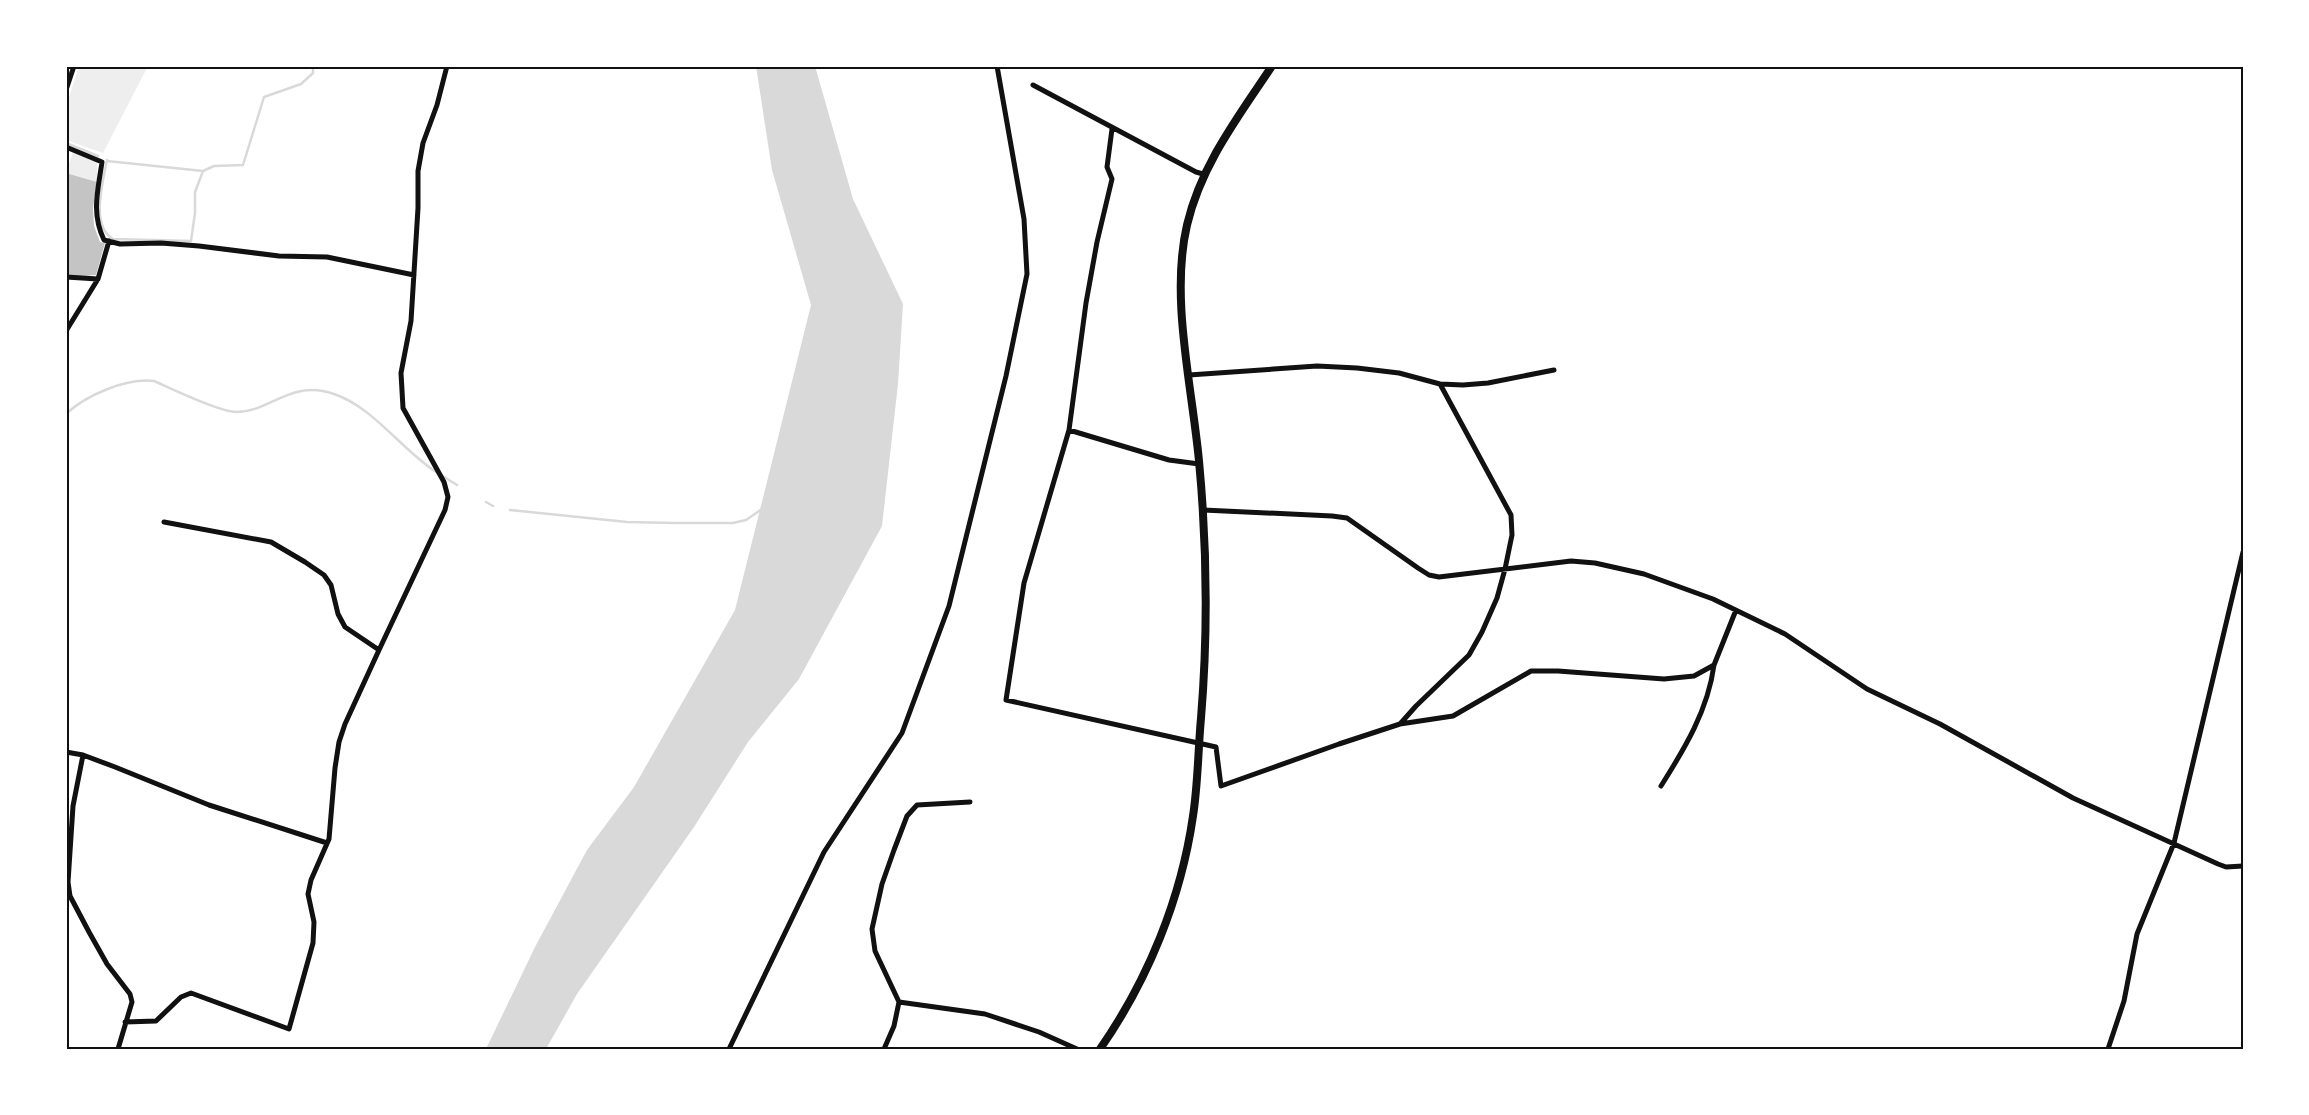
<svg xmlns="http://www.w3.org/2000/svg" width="2309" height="1115" font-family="Jost,sans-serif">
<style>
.green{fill:#eee}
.water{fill:#d9d9d9}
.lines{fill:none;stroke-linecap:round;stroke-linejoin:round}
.stream{stroke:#d9d9d9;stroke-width:2.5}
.building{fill:#c4c4c4}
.minor{stroke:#111;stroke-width:5}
.secondary{stroke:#111;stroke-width:8}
.neatline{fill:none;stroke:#111;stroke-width:2}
</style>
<rect width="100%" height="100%" fill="#fff"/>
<path class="green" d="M79 66H148L103 153 66 140V107Z
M73 152 97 163V182L66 173Z"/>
<path class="water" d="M756 66H815L853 199 903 304 898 384 882 526 799 679 748 742 694 827 577 994 546 1049H486L535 947 587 850 634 787 735 610 811 305 772 170Z"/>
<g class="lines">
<path class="stream" d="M66 143 98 156
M107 160C103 182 90 226 113 239L191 241 195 213V192L203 171 214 166 243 165 264 97 301 84 313 73V66
M107 161 203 171
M66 414C86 395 126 378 154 381 172 389 219 412 236 412 271 412 290 379 334 394 373 407 402 450 436 472
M441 475 457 485
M486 502 493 506
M510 510 627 522 674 523H733L746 520 762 509"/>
</g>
<path class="building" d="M66 173 97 182 93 208 94 226 100 242 105 243 96 275 66 277Z"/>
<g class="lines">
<path class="minor" d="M1033 85 1196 172 1203 174
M66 90 74 66
M66 147 102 162C98 190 91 213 104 240L120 244 161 243 199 246 279 256 327 257 414 275
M66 277 98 279
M66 331 98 279 109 241
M1189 375 1317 366 1357 368 1399 373 1440 384 1463 385 1488 383 1554 370
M1069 430 1086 303 1097 242 1112 179 1107 167 1112 129
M1199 464 1169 460 1069 430 1024 583 1006 700 1216 747 1221 786 1339 744 1400 724 1416 706 1469 655 1482 632 1497 598 1505 569 1512 535 1511 515 1440 384
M1203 510 1332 516 1347 518 1418 568 1429 575 1439 577 1571 561 1595 563 1644 574 1713 599 1785 634 1867 689 1940 724 2073 798 2218 864 2226 867 2243 866
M164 522 271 542 305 562 324 575 331 585 338 614 345 627 379 650
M1400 724 1453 716 1531 671H1558L1664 679 1694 676 1714 665 1736 610
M66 752 83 755 115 767 209 805 327 843
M83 755 73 806 68 882 70 896 89 932 107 964 130 994 132 1002 118 1049
M1661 786C1685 748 1708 710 1714 665
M899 1002 985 1014 1039 1032 1077 1049
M125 1022 156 1021 181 997 191 993 289 1029 313 943 314 922 308 894 311 880 329 839 335 768 339 742 345 724 379 650 445 510 448 497 444 482 403 408 401 373 411 321 418 208V171L423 143 437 105 447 66
M729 1049 824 852 902 733 949 606 1006 376 1027 274 1024 219 997 66
M884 1049 894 1026 899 1002 875 951 872 929 882 884 894 850 907 816 917 805 970 802
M2108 1049 2124 1001 2137 934 2174 843 2243 552"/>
<path class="secondary" d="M1100 1049C1148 980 1181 899 1193 816 1198 784 1198 751 1201 718 1208 633 1207 546 1199 461 1192 386 1170 298 1187 225 1201 165 1238 117 1272 66"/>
</g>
<rect width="2309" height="1115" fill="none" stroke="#ffffff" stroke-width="135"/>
<rect x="68" y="68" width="2174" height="980" class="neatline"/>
</svg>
